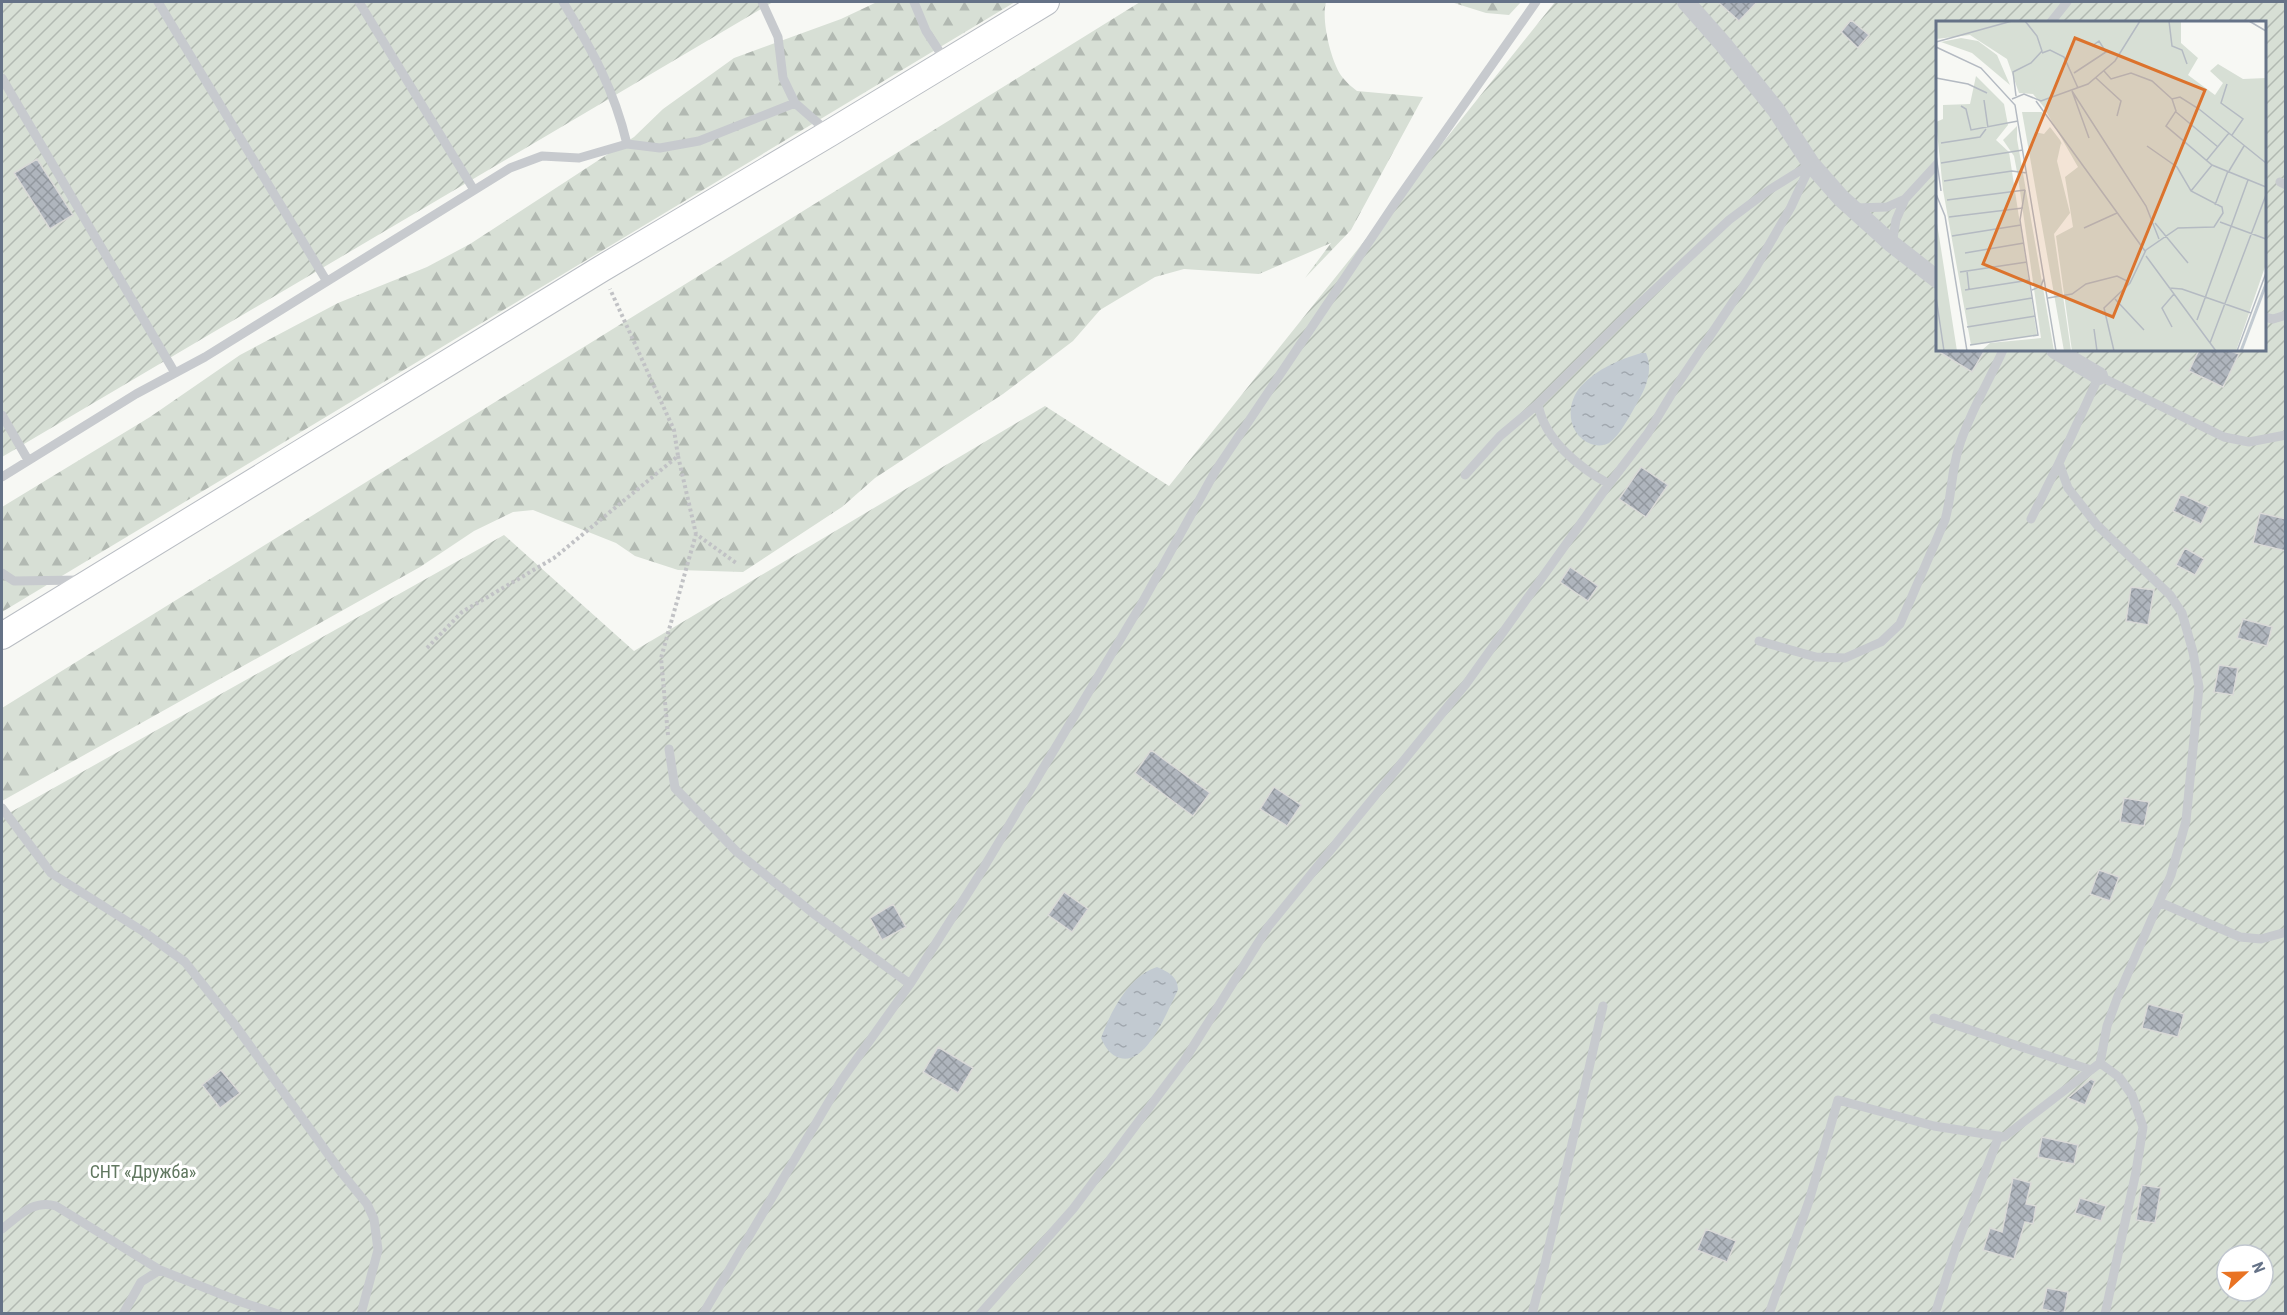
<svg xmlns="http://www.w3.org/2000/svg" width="2287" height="1315" font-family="'Roboto Condensed',sans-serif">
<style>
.forest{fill:url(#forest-firs)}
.garden{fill:url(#garden-furrows);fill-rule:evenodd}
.water{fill:url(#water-ripples)}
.building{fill:url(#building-cross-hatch);stroke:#d9d9d7;stroke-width:1.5}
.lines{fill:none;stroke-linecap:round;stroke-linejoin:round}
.secondary-casing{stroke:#b9bdc3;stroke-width:28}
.path{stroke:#c1c2c5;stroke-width:4;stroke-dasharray:3 3;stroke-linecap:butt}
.lane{stroke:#c7cace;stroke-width:9}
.street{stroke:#c7cace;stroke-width:18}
.secondary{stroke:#fff;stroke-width:26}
.labels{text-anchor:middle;stroke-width:6;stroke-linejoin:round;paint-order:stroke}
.park-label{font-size:18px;fill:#617860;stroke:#fff}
.inset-river{fill:none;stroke:#c2cad1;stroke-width:3}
.inset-road{fill:none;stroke:#b4bac2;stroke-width:1.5}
.view{fill:#dc732d;fill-opacity:0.15;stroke:#dc732d;stroke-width:3}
.inset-edge{fill:none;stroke:#657287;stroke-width:3}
</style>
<defs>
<pattern id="forest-firs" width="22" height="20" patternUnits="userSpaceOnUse" patternTransform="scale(1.5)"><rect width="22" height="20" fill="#d7dfd5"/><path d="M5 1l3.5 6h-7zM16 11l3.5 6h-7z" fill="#b2b9b2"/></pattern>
<pattern id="garden-furrows" width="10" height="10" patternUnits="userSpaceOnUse" patternTransform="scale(1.5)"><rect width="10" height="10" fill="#d7dfd5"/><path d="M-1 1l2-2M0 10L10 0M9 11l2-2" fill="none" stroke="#b2b9b2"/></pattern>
<pattern id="water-ripples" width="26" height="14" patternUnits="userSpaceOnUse" patternTransform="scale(1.5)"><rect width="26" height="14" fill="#c2cad1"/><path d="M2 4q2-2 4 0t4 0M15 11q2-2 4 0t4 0" fill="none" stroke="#a1a8af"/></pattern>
<pattern id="building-cross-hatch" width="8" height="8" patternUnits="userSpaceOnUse" patternTransform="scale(1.5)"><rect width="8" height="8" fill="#afb5bd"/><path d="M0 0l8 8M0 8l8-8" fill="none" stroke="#92989f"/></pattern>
</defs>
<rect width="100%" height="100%" fill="#f7f8f4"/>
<path class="forest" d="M877 2H1015L2 612V507L150 417 240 355 338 303 427 267 470 244 634 137 663 109 734 58 841 19Z
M1140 2H1326C1321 20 1331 63 1343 78 1347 83 1352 87 1357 91L1423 97 1351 230 1305 278 1331 243 1259 274 1184 269 1155 277 1100 310 1073 341 1003 394 875 478 842 507 743 572 678 570 635 556 616 543 533 510 513 512 474 531 420 567 2 801V708Z
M1451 2H1521L1509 15 1486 13Z"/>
<path class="garden" d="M2 2H773L2 457Z
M1555 2H2285V1313H2V817L504 535 634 651 1045 406 1169 486ZM1938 22H2264V350H1938ZM2227 1255H2263V1291H2227Z"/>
<path class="water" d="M1641 353H1646C1654 371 1645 390 1636 405 1629 417 1620 435 1609 443 1604 446 1596 446 1591 444 1567 435 1565 404 1581 386 1598 368 1619 360 1641 353Z
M1157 967C1168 972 1178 976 1178 990 1168 1009 1147 1066 1120 1058 1110 1055 1105 1047 1101 1038 1111 1011 1129 976 1157 967Z"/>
<path class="building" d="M1718 2H1757L1739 21Z
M1851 20 1869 35 1858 48 1841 32Z
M37 159 73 215 50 229 14 173Z
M1936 350H1985L1972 372Z
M2199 350H2228L2239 354 2223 387 2189 371Z
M1641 467 1668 485 1646 517 1619 499Z
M2181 494 2209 507 2201 524 2173 511Z
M2260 513 2286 519V551L2253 543Z
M2185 548 2204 559 2195 575 2176 565Z
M1570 567 1598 586 1588 601 1560 582Z
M2131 587 2154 590 2148 625 2126 621Z
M2243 619 2272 627 2267 646 2237 638Z
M2219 665 2238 668 2233 695 2214 692Z
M1151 750 1210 793 1193 816 1135 773Z
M1274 787 1301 805 1287 826 1260 809Z
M2124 798 2149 802 2144 826 2120 822Z
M2099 870 2119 877 2110 901 2090 894Z
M1064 892 1088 909 1072 932 1048 915Z
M893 904 906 927 882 940 870 918Z
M2148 1004 2184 1014 2178 1037 2142 1028Z
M938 1047 973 1068 958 1093 923 1072Z
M221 1070 240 1093 220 1108 202 1085Z
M2091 1079 2095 1081 2085 1105 2068 1098Z
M2042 1137 2078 1145 2074 1164 2038 1157Z
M2013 1178 2031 1183 2026 1204 2036 1206 2033 1224 2025 1222 2014 1259 1983 1250 1990 1228 2002 1232Z
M2142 1185 2161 1188 2155 1223 2136 1220Z
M2080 1198 2106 1206 2101 1221 2075 1213Z
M1706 1229 1736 1241 1727 1262 1697 1250Z
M2047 1288 2068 1292 2064 1314 2042 1309Z"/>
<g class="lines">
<g class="secondary-casing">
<path id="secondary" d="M2 636 601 269 830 133 1046 2"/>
</g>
<path class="path" d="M678 456 696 534 736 563
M427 648 462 612 554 558 678 456 674 430 610 289
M668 735 661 658 696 534"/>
<path class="lane" d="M158 2 326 280
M359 2 474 190
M563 2C592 50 614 89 627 144
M762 2 778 37 783 78 795 103 827 131
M914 2 926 31 945 60
M2051 22 2067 2
M2 78 175 373
M2280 182 2286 185
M1856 208 1887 207 1905 199 1938 163
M1892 244 1896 220 1905 199
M2264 317 2273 319 2286 315
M1538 404C1544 439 1578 467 1609 484
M2 415 28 460
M2 477 136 394 205 357 510 168 542 156 579 158 627 144 660 148 699 141 795 103
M2031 519 2059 463
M2 573 14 581 80 580
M1759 641 1816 657 1845 658 1881 642 1900 624 1945 520C1952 496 1951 471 1959 447 1968 416 1990 379 2003 350
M669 749 675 788 737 852 814 914 910 984
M2 808 51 873 144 932 185 962 235 1025 341 1172 367 1204 374 1219 378 1250 361 1314
M2159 902 2240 937 2261 939 2286 932
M1934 1018 2091 1070
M2 1229C19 1216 33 1199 56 1206L160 1270 241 1302 278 1314
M123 1314 141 1282 160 1270
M703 1314 841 1081 910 984 978 877 1142 603 1216 470 1395 203 1536 2
M980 1314 1073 1209 1184 1061 1268 927 1466 684 1609 484 1648 433 1677 385 1755 269 1791 207 1811 164 1769 190 1729 220 1621 321 1538 404 1500 436 1465 475
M1532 1314 1545 1264 1603 1006
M1769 1314 1809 1201 1838 1100 1934 1126 2004 1137 2100 1063
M1935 1314 1957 1244 1999 1136
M2105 1314 2136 1172 2143 1127 2132 1095 2119 1077 2100 1063 2107 1026 2118 996 2171 875 2186 821 2199 687 2193 652 2182 613 2170 595 2097 525 2068 488 2059 463 2099 376 2224 437 2249 442 2286 435"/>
<path class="street" d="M1686 2 1723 44 1776 110 1811 164 1841 198 1892 244 1938 280
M2055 350 2099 376"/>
<use href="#secondary" class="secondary"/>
</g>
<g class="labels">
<g class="park-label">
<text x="143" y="1178">СНТ «Дружба»</text>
</g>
</g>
<g transform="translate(1936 21)">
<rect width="330" height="330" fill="#f7f8f4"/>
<path d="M25 17 42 20 61 34 74 64 36 32 5 21ZM86 91H106L109 94 99 111 108 113 114 106 124 119 127 125 125 122 121 140 134 192 118 213 135 330H128ZM81 105V118L118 330H45L54 322 105 317 82 156 78 135 67 119Z" fill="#d7dfd5"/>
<path d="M0 0H245V22L262 37 252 54 279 74 287 62 274 50 282 43 307 58 330 57V243L300 330H136L120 215 137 206 129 156 142 146 107 85 97 73 83 72 71 38 34 14 0 18ZM40 55 68 83 72 104 60 119 73 131 101 314 35 324 7 169 0 101 7 98V84L34 83ZM0 196 21 330H0Z" fill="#d7dfd5"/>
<path class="inset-river" d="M305 330 330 263"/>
<path class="inset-road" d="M233 0 236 25 246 29 251 43M313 0 330 10M0 21 76 0M0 26 45 47 79 84 120 330M106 32 114 29 128 36 142 67M168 50 175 58 195 52 216 60 236 78 244 76 263 88 330 142M138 52 170 31 163 20 156 25M0 57 32 63 51 72M160 57 185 80 181 95M291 63 285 82 307 98 296 114M80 75 77 51 95 42 106 30 101 15 89 0M76 78 88 73 105 80 152 63 179 40 204 0M236 78 240 90 230 105 276 144 330 166M48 79 52 107M100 80 209 230M25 85 30 88 35 109 82 100M240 91 282 126M153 117 136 70 210 185 223 218M5 122 44 116 50 108M0 134 5 170M270 140 293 112M5 142 87 129M293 150 308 125M8 160 76 150 91 152M255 170 276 144M0 173 9 195 31 330M11 179 89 169M279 184 292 150M13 196 87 187M284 201 330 218M219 202 252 242M148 207 181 192M16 215 85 204M29 232 88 222M210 235 280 330M31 250 33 268M24 251 91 241M233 267 246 268 315 292M29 269 94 259M96 269 105 265 108 257M0 276 8 330M112 277 136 273 150 263 181 255 193 261M179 278 208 309M30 288 96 277M261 299 312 159M31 306 99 295M236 306 226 287 238 273M158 308 161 330M274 322 330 174M34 324 102 314 84 199 89 169M178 330 168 287 194 262 210 229 242 207 278 206 287 192 286 186 255 170 241 146 211 125M301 330 330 252"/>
<path class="view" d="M139 17 269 69 177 296 47 243Z"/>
<rect width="330" height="330" class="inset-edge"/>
</g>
<rect width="2287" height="1315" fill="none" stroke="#657287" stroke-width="6"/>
<g transform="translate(2245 1273) rotate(68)"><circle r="28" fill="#ffffff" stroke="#c1c7cf" stroke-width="1.5"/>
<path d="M0-4.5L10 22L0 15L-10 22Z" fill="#e97323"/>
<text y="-9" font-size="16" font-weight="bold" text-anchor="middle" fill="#657287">N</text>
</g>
</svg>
